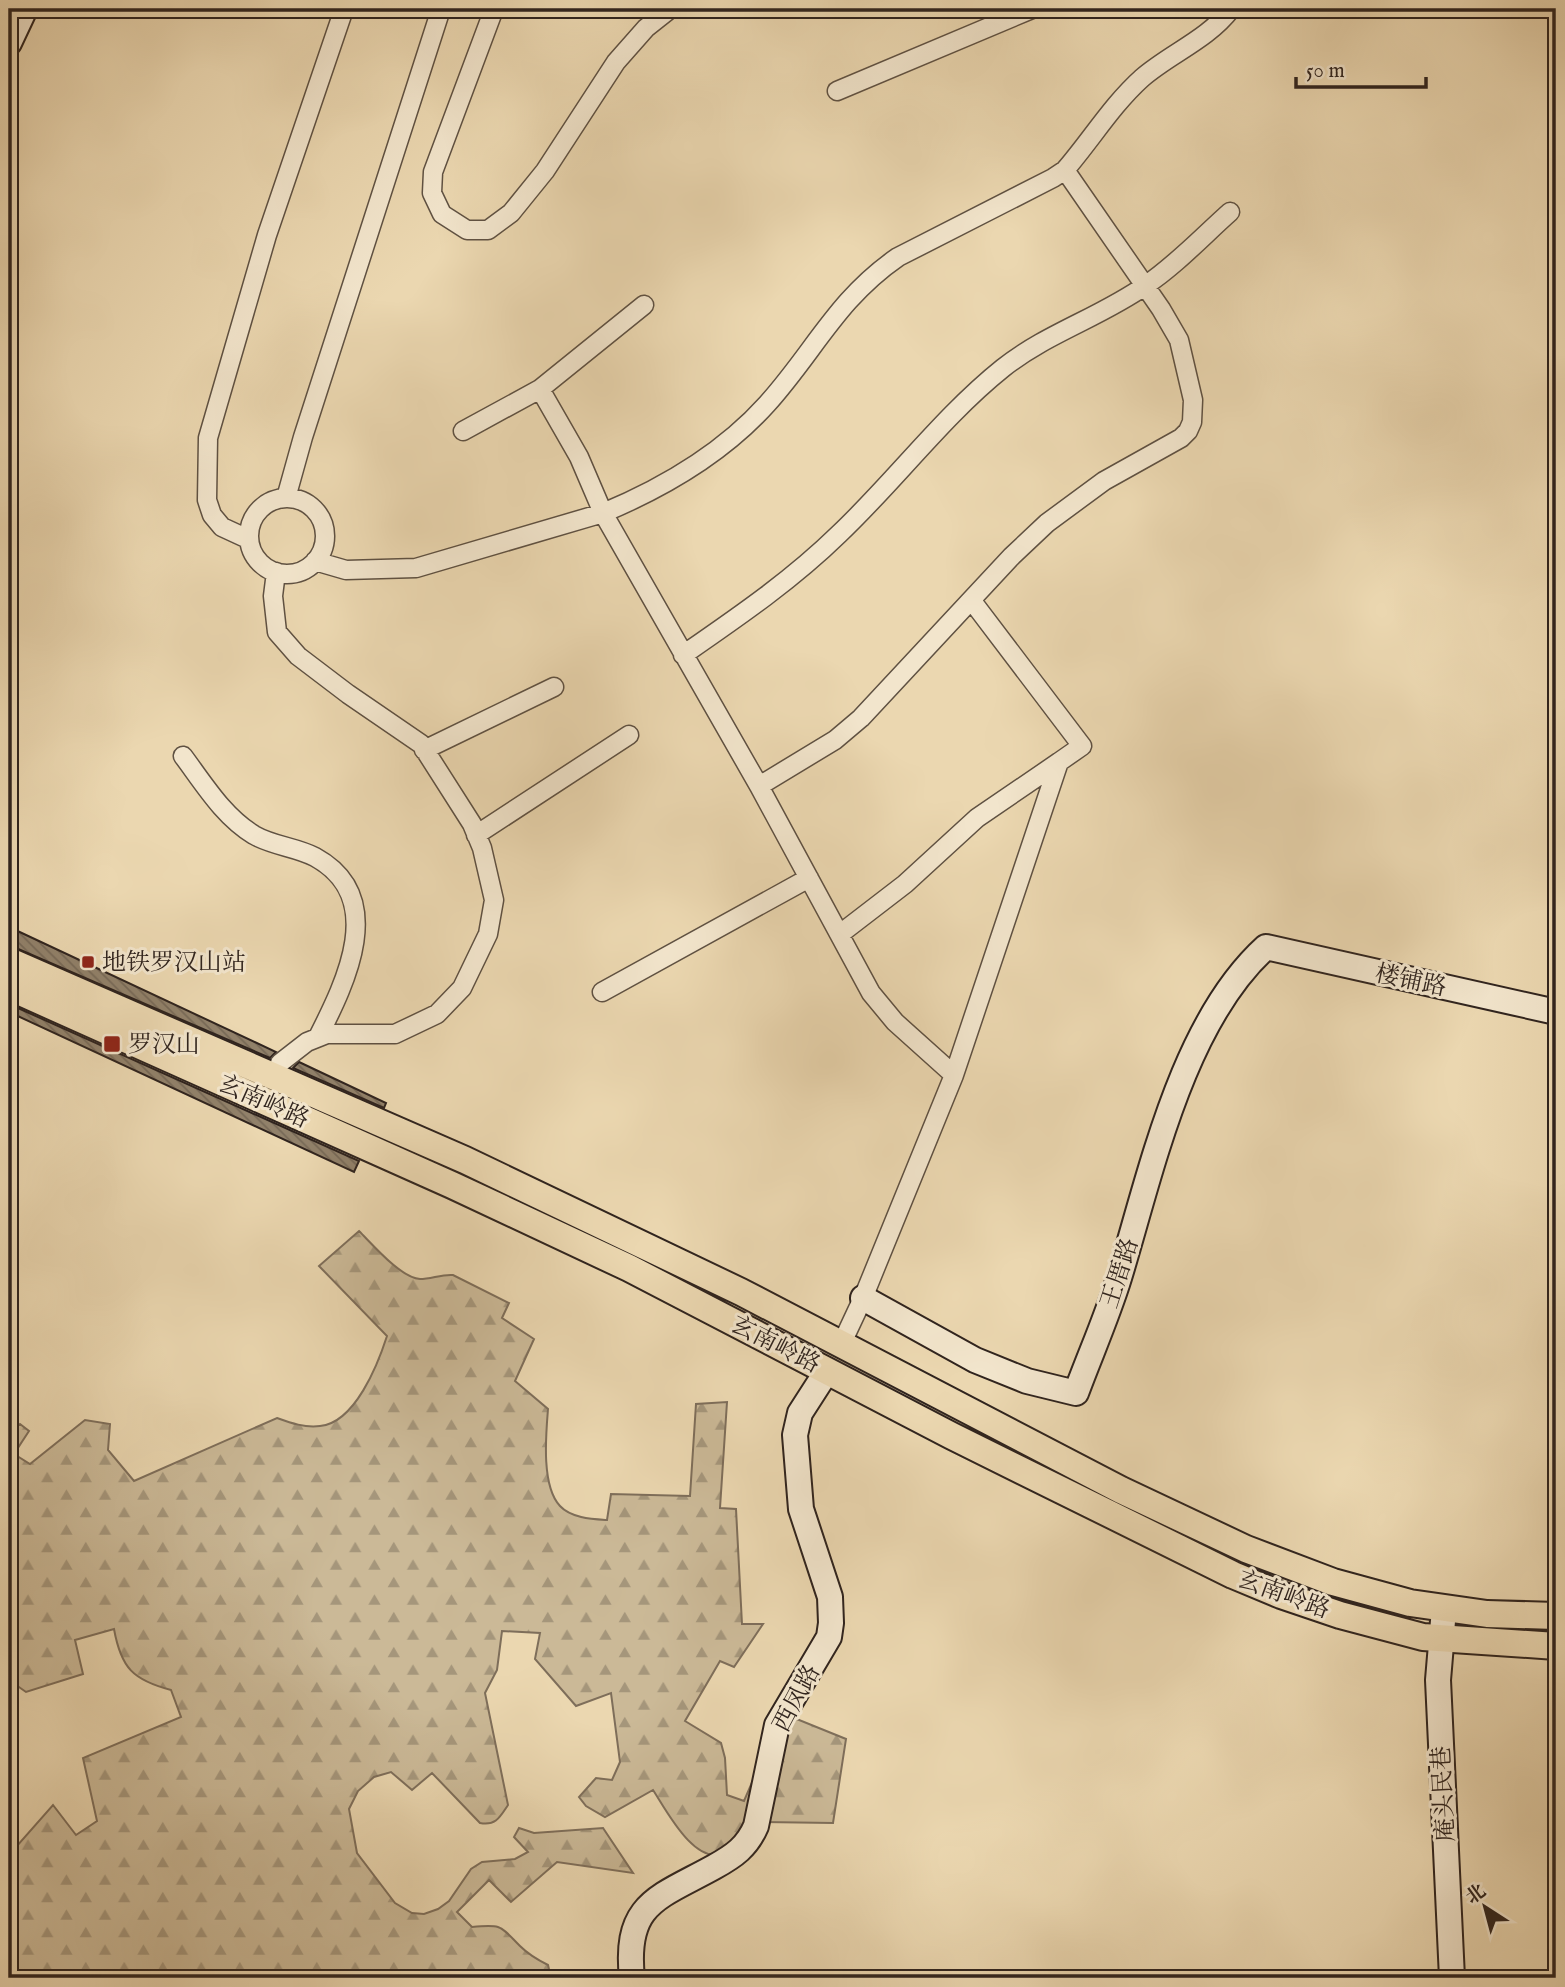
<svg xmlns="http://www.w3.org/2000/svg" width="1565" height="1987" font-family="'IM FELL English','Noto Serif SC',serif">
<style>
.forest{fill:url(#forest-firs);stroke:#7e6e5a;stroke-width:2}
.building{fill:url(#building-back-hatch);stroke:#30241e;stroke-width:2}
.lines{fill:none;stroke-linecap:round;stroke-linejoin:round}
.street-casing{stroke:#5f5142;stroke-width:21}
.secondary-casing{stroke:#30241e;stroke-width:28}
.primary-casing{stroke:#30241e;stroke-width:30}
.street{stroke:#f2e5cc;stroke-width:18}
.secondary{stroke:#f2e5cc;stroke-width:24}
.primary{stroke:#ebd7b0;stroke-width:26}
.poi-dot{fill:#8f2418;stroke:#f2e5cc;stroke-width:2.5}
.labels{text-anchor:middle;stroke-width:6;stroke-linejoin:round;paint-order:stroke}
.poi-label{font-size:24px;fill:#30241e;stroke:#f2e5cc;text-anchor:start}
.street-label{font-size:24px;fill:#30241e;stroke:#f2e5cc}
</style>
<defs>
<pattern id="forest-firs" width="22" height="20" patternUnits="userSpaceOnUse" patternTransform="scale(1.75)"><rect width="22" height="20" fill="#cbb997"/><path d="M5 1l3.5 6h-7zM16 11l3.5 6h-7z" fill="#a5967b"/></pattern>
<pattern id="building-back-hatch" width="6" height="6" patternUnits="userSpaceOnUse" patternTransform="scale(1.75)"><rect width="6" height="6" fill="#91816a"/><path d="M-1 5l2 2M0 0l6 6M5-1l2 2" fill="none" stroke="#776957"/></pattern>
</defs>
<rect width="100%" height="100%" fill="#ebd7b0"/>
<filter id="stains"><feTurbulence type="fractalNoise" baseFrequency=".00286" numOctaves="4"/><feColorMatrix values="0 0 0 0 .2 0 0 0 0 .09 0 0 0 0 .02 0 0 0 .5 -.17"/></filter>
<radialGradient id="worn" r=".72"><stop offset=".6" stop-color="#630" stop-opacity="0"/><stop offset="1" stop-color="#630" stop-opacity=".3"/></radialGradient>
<path class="forest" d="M359 1231C373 1245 401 1278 420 1279 431 1279 442 1274 453 1275L509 1303 502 1318 534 1339 515 1381 548 1409C546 1434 541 1486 560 1506 571 1518 592 1519 607 1520L611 1494 690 1496 696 1404 727 1402 720 1508 736 1509 742 1624H763L734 1667 720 1661 685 1721 721 1743 725 1758 727 1795 744 1801 782 1713 846 1739 833 1823 757 1822C747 1831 737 1845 725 1852 696 1869 665 1808 653 1790L605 1817 586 1806 579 1797 596 1778 612 1780 620 1762 611 1693 576 1706 535 1659 540 1633 502 1631 497 1670 485 1693 508 1805C500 1817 496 1826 480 1823L432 1773 412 1790 391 1772 374 1777 358 1791 349 1809 357 1853 395 1903 412 1913 424 1914 438 1909 449 1901 471 1869 482 1862 515 1859 528 1852 514 1837 519 1828 534 1833 603 1828 633 1873 557 1862 511 1902 489 1880 457 1912 472 1927C503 1924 500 1926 520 1946 528 1954 538 1960 548 1965L551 1978H9V1849L17 1846 53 1805 76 1835 97 1821 83 1758 181 1717 171 1690C133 1680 121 1668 114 1629L75 1640 83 1674 26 1692 9 1680V1433L20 1424 29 1431 14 1454 30 1464 85 1420 110 1424 108 1450 134 1481 277 1418C291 1423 305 1428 320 1426 355 1423 378 1364 387 1336L319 1266Z"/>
<path class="building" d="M9 927 276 1052 270 1058 9 945Z
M9 1004 359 1161 354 1172 9 1012Z
M299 1062 386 1103 384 1108 293 1068Z"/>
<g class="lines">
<g class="street-casing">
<path id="street" d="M494 9 433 172 432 193 442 214 467 230H488L511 213 545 171 616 62 646 28 670 9
M837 91 1032 9
M540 389 579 457 603 513 759 786 871 993 895 1022 954 1075
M463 431 540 389 644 305
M249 536a38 38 0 1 1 76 0a38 38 0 1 1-76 0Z
M286 498 303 437 441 9
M248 539 222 527 212 515 207 500 208 438 267 235 344 9
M315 561 346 570 416 568 603 513C663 488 723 453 767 404 814 352 837 299 898 257L1053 178 1065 170C1091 140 1112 105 1142 78 1171 53 1207 40 1231 9
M276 572 273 596 277 632 298 656 348 694 421 744 472 824 482 848 494 900 488 934 462 988 437 1014 395 1034H327L307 1042 280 1063
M683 655C738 617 792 580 839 534 895 481 943 416 1003 368 1047 333 1101 317 1146 285 1176 265 1203 236 1230 212
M424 750 554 687
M183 756C204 784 223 816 254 835 273 846 296 847 315 857 388 897 346 982 318 1037
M759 786 835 740 861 718 1012 556 1047 523 1104 481 1181 438 1188 431 1192 422 1193 400 1179 340 1161 309 1065 170
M476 835 629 735
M840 934 905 884 977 818 1059 762
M602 992 809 878
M841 1345 863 1298 954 1075 1059 762 1082 746 972 601"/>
</g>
<g class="secondary-casing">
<path id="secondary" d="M9 43 25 9
M863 1298 975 1360 1027 1381 1076 1393C1090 1355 1107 1317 1119 1278 1151 1173 1182 1023 1266 947L1556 1012
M1444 1609 1438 1680 1452 1978
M632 1978C624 1903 658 1898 714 1867 734 1856 747 1847 756 1826L777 1725 829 1637 831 1623 830 1597 801 1509 795 1435 800 1413 827 1371"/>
</g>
<g class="primary-casing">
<path id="primary" d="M9 961 465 1160 741 1292 1121 1490 1246 1549 1333 1582 1410 1603 1487 1614 1556 1616
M9 987 452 1185 629 1268 952 1436 1233 1575 1281 1595 1340 1615 1423 1637 1556 1646"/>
</g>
<use href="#street" class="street"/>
<use href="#secondary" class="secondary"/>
<use href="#primary" class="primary"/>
</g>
<g class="poi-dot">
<rect x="81" y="955" width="14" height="14" rx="3.5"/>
<rect x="103" y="1035" width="18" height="18" rx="3.5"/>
</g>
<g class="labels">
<g class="poi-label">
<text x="102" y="970">地铁罗汉山站</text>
<text x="128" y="1052">罗汉山</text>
</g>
<g class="street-label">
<text transform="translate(1411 980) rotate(12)" y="8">楼铺路</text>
<text transform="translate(264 1101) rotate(24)" y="8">玄南岭路</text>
<text transform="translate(1119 1273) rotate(-72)" y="8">王厝路</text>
<text transform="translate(776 1344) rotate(27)" y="8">玄南岭路</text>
<text transform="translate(1284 1594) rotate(20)" y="8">玄南岭路</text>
<text transform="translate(796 1698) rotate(-62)" y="8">西凤路</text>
<text transform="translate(1443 1794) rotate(-93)" y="8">庵头民巷</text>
</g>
</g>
<rect width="1565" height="1987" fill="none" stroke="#ebd7b0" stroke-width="35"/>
<rect x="10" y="10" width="1544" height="1966" fill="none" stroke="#30241e" stroke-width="3.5"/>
<rect x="18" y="18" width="1530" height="1952" fill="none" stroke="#30241e" stroke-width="2"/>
<g transform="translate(1485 1907) rotate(324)" stroke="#f2e5cc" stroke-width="5" paint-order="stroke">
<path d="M0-5L12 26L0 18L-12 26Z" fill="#30241e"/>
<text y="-10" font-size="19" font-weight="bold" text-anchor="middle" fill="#30241e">北</text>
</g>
<path d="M1296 77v10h130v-10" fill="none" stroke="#30241e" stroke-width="3.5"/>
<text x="1306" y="77" font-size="21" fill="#30241e" stroke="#f2e5cc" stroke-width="5" paint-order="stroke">50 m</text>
<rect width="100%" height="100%" filter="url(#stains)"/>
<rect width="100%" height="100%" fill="url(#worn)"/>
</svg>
